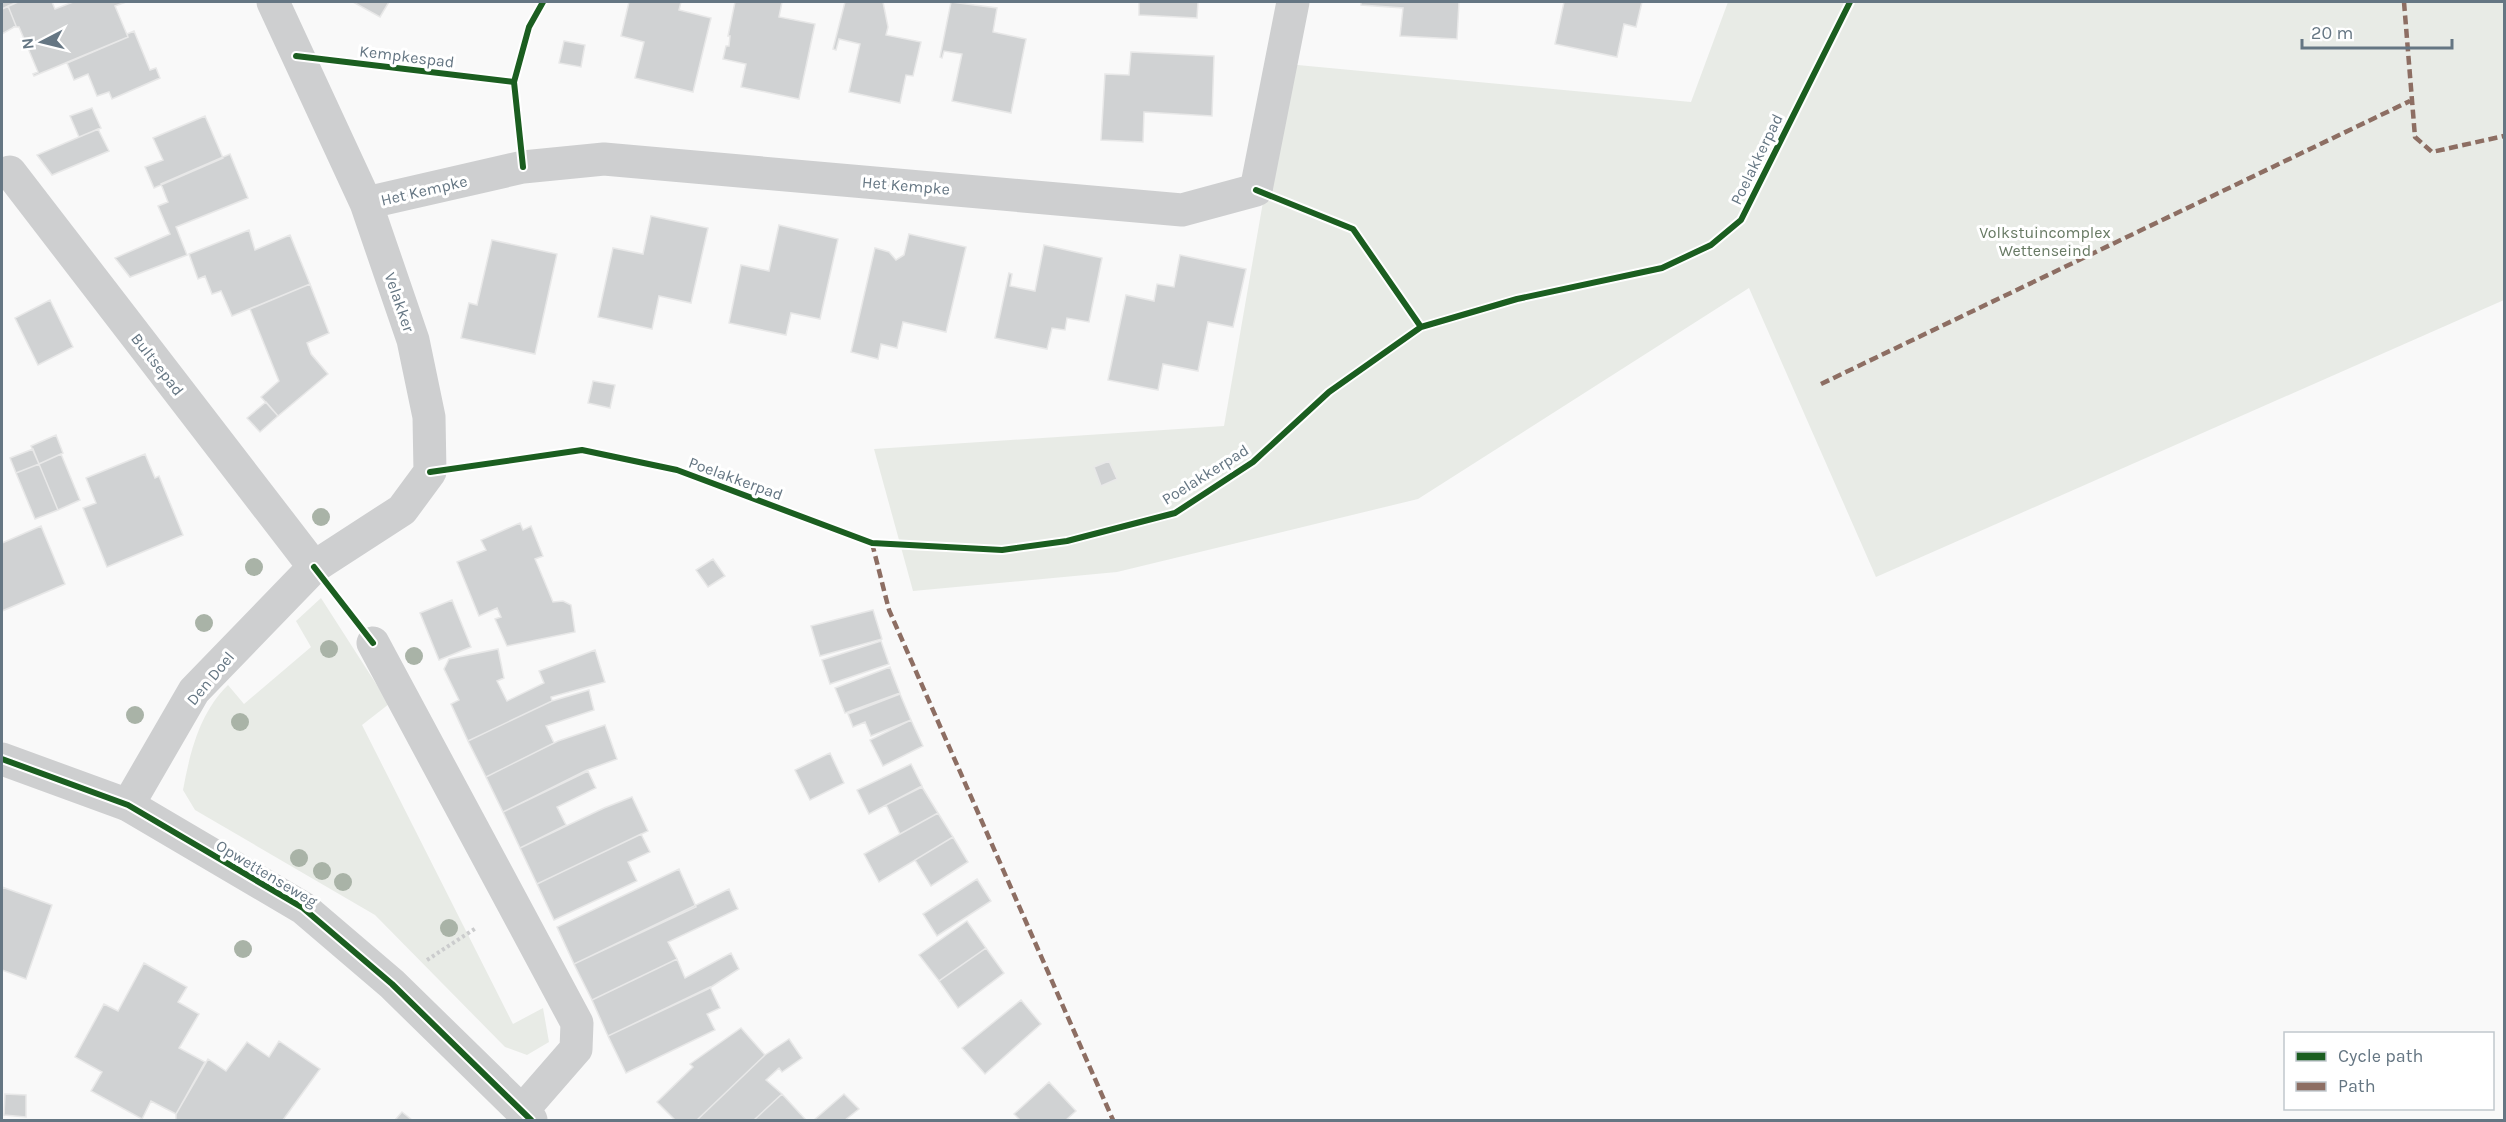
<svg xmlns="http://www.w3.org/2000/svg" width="2506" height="1122" font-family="Karla,sans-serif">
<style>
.green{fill:#e8ebe6}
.building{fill:#d0d2d3;stroke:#e8e8e8;stroke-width:1.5}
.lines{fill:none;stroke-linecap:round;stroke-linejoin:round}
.path{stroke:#cbcccd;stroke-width:4;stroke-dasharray:3 3;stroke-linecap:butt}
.minor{stroke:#cecfd0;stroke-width:33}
.tertiary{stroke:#cecfd0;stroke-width:33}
.quiet{stroke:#8d6e63;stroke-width:4.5;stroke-dasharray:9 4.5;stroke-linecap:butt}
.cycleway-casing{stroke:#fff;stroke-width:10}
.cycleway{stroke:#1b5e20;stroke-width:6}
.tree{fill:#a9b3a7}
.labels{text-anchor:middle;stroke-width:6;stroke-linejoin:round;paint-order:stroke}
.street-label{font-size:16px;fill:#657683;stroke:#fff}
.park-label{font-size:16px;fill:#687a64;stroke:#fff}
</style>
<rect width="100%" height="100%" fill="#f9f9f9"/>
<path class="green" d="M1728 2H2504V300L1876 577 1749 288 1418 499 1117 572 913 591 874 449 1224 426 1287 64 1691 102Z
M321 598 389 704 362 725 513 1024 543 1008 549 1042 527 1055 505 1047 375 915 195 810 183 790C190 752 200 712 228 685L244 704 311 647 296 621Z"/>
<path class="building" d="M2 2H18L2 9Z
M18 2H52L55 9 73 2H126L115 6 128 37 34 76 33 74 38 72 19 27H13L16 26 8 6Z
M353 2H389L380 17Z
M629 2H681L679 10 711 18 693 92 635 78 644 42 621 36Z
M735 2H782L779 17 815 24 799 99 741 87 746 64 723 59 726 46H729L730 36H728Z
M845 2H883L888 27 886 35 921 42 913 76 906 75 900 103 849 92 860 44 839 39 836 50 833 49Z
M951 2 997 8 993 32 1026 39 1011 113 952 101 962 54 944 51 942 58 940 57Z
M1139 2H1198L1197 18 1139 15Z
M1361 2H1459L1457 39 1400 36 1403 8 1361 5Z
M1564 2H1642L1636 27 1624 24 1617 57 1555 44Z
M8 6 16 26 2 34V9Z
M134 31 150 70 156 68 160 78 112 99 109 92 97 96 88 74 74 80 67 63 128 37 127 34Z
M564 41 585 45 581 67 559 63Z
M1131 52 1214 56 1212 116 1144 112 1143 142 1101 140 1105 74 1129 75Z
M92 108 101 128 79 137 70 116Z
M205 116 223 158 154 188 145 167 163 160 153 138Z
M98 129 109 151 52 175 37 155Z
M230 154 248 198 176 227 187 255 130 277 115 258 170 234 158 206 168 202 161 184Z
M651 216 708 228 691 303 659 296 652 329 598 317 613 248 643 254Z
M779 225 838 239 820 319 791 313 786 335 729 323 741 265 769 271Z
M249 230 255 250 290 235 310 284 232 316 221 291 212 294 205 276 198 279 189 254Z
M909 234 966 247 946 332 903 322 897 348 881 344 878 359 851 352 875 248 889 252 896 260 904 255Z
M492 240 557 254 535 354 461 338 469 303 477 305Z
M1044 245 1102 258 1089 322 1067 318 1065 330 1052 328 1047 349 995 338 1009 273 1012 274 1010 286 1035 291Z
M1180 255 1246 269 1233 327 1208 322 1198 371 1163 364 1158 390 1108 380 1126 295 1154 301 1157 284 1174 287Z
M310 284 329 333 307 343 311 354 328 374 278 416 261 397 279 381 250 309Z
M50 300 73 347 38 365 15 318Z
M593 381 615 385 610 408 588 403Z
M266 402 278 416 260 432 247 418Z
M56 435 63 453 39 464 31 446Z
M33 449 39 464 16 473 10 458Z
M61 454 80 500 58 510 39 464Z
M145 454 155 478 159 476 183 535 107 567 83 508 96 503 86 478Z
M1109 461 1117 479 1101 486 1094 467Z
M39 464 58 510 35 519 16 473Z
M520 523 523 530 531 526 543 556 535 559 538 566 553 602 563 601 571 605 575 632 507 646 495 619 501 617 497 608 479 616 457 562 486 550 481 540Z
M41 526 65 584 2 611V543Z
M713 559 725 576 708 587 696 570Z
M452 600 471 647 439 660 420 613Z
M873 610 882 639 820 656 811 626Z
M881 641 889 664 830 684 822 660Z
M498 649 504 678 497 681 507 701 544 683 539 671 595 650 605 682 551 697 552 701 468 741 451 704 459 700 444 669 449 659Z
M890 667 900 693 845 713 835 688Z
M589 690 594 710 546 726 554 743 486 777 468 741 552 701Z
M900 694 911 720 871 736 865 722 853 727 848 714Z
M911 720 923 746 883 766 870 740Z
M605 725 617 759 587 770 503 812 486 777 558 741Z
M830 753 844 783 810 800 795 770Z
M911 764 922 786 869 814 857 790Z
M588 771 596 788 557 807 566 825 520 848 503 812Z
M922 787 938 813 900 834 886 805Z
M632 797 648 831 537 884 520 848 604 808Z
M938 813 953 837 879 882 864 854Z
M641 834 650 852 628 862 637 881 554 920 537 884Z
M953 837 968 862 931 886 915 860Z
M679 869 696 907 574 964 557 927Z
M977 879 991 901 937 936 923 914Z
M2 887 52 905 26 979 2 970Z
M729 889 738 909 668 942 677 959 592 1000 574 964Z
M967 921 986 948 939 981 919 955Z
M986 948 1004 973 958 1008 939 981Z
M731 953 739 969 708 989 608 1036 592 1000 677 959 685 978Z
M144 963 187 987 178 1002 199 1014 179 1048 205 1062 176 1114 151 1101 142 1119 91 1091 102 1072 75 1057 104 1004 118 1011Z
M710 987 720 1008 707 1014 715 1030 626 1073 608 1036Z
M1021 1000 1041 1024 985 1074 962 1048Z
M741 1028 765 1055 697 1120H675L657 1102 693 1067 690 1064Z
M789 1039 802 1058 782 1072 779 1068 766 1080 782 1094 754 1120H697L765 1055Z
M279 1041 320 1069 283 1120H176V1114L208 1059 226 1071 247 1042 269 1057Z
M1049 1082 1076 1111 1066 1120H1020L1014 1114Z
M5 1094 26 1095V1117L4 1115Z
M782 1094 806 1120H754Z
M844 1094 859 1109 845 1120H814Z
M402 1112 412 1120H395Z"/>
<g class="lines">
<path class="path" d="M427 960 476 928"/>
<path class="minor" d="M10 172 314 567
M366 203 523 167 604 159 1182 210 1256 190 1293 2
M373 643 577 1023 576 1049 522 1111
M128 805 194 691 314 567 402 510 430 472 429 417 413 340 366 203 273 2"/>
<path class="tertiary" d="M2 759 128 805 303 908 392 984 531 1120"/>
<path class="quiet" d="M2404 2 2415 137 2432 152 2504 136
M1821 384 2410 101
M872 543 889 610 1113 1120"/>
<g class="cycleway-casing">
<path id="cycleway" d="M296 56 514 82
M523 167 514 82 529 27 543 2
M1256 190 1353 229 1421 327
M430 472 582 450 677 470 872 543 1002 550 1067 541 1175 513 1253 462 1329 392 1421 327 1517 299 1662 268 1711 245 1741 220 1850 2
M314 567 373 643
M2 759 128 805 303 908 392 984 531 1120"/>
</g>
<use href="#cycleway" class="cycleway"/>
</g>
<g class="tree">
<circle cx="321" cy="517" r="9"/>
<circle cx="254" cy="567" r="9"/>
<circle cx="204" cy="623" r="9"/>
<circle cx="329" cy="649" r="9"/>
<circle cx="414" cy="656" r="9"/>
<circle cx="135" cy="715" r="9"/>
<circle cx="240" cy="722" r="9"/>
<circle cx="299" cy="858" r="9"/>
<circle cx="322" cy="871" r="9"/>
<circle cx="343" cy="882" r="9"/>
<circle cx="449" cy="928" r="9"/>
<circle cx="243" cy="949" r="9"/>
</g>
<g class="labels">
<g class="street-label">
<text transform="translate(407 56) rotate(7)" y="6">Kempkespad</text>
<text transform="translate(1756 159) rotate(-64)" y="6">Poelakkerpad</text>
<text transform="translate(906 185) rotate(5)" y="6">Het Kempke</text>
<text transform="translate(424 190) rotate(-13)" y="6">Het Kempke</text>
<text transform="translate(400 302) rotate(71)" y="6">Velakker</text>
<text transform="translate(158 364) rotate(52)" y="6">Bultsepad</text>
<text transform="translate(1205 474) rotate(-32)" y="6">Poelakkerpad</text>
<text transform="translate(736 478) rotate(20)" y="6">Poelakkerpad</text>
<text transform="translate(210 678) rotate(-50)" y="6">Den Doel</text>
<text transform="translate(267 873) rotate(31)" y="6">Opwettenseweg</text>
</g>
<g class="park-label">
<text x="2045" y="238">Volkstuincomplex<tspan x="2045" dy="18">Wettenseind</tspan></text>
</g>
</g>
<rect width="2506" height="1122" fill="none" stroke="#657683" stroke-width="6"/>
<rect x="2284" y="1032" width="210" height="78" fill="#ffffff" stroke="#c1c8cd" stroke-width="1.5"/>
<rect x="2296" y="1052" width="30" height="9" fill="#1b5e20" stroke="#c1c8cd" stroke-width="1.5"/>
<text x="2338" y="1062" font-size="18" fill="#657683">Cycle path</text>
<rect x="2296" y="1082" width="30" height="9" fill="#8d6e63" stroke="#c1c8cd" stroke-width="1.5"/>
<text x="2338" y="1092" font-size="18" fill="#657683">Path</text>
<g transform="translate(42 42) rotate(263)" stroke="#ffffff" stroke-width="4.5" paint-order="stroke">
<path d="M0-4.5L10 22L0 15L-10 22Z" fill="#657683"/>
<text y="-9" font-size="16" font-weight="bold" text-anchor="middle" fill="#657683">N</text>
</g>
<path d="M2302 39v9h150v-9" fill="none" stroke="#657683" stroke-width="3"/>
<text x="2311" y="39" font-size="18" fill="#657683" stroke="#ffffff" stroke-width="4.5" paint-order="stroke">20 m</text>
</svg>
